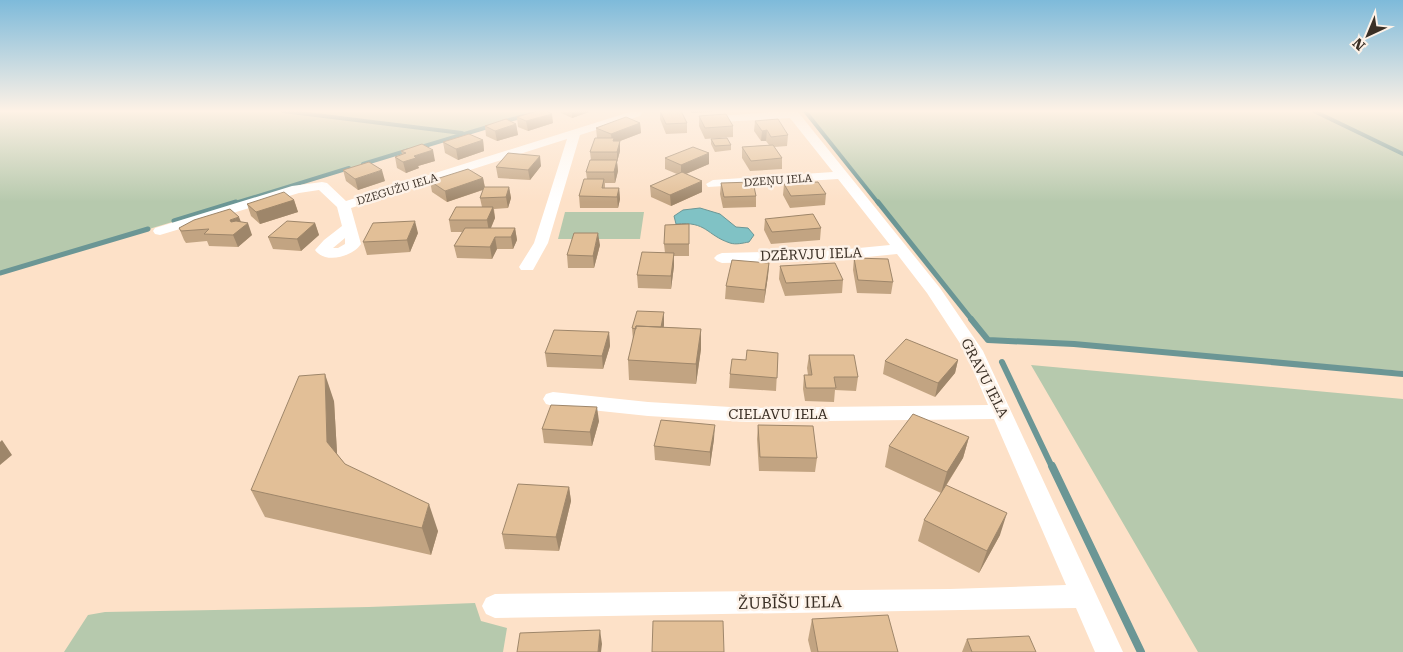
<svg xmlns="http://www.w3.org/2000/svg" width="1403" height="652" font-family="'Roboto Serif',serif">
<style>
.green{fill:#b6c9ad}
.water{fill:#80c2c5;stroke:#6b9695}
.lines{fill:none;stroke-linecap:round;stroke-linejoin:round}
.stream-far3{stroke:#6b9695;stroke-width:4}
.stream-far2{stroke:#6b9695;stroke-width:5}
.stream-far1{stroke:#6b9695;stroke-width:6}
.stream{stroke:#6b9695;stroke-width:8}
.minor{fill:#fff;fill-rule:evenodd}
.wall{fill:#c2a482}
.shaded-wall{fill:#9e866a}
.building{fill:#e2bf97;stroke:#9e866a}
.labels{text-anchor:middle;stroke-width:5;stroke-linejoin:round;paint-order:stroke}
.far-street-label{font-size:11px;fill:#3a2f25;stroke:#fdf2e8}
.street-label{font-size:14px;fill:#3a2f25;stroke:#fdf2e8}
.near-street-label{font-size:16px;fill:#3a2f25;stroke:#fdf2e8}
</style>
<rect width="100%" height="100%" fill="#fde1c8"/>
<path class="green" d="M0 111H540L0 274Z
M805 111H1403V371L1077 344 988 340Z
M565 212H644L640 239H558Z
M1031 365 1403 399V652H1198Z
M475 603 481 621 507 628 503 652H64L88 615 105 612 369 607Z"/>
<path class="water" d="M700 208 720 214 736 227 748 228 754 235 749 242C743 243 736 245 730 243 706 235 707 221 676 224L674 216 683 210Z"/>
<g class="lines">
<path class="stream-far3" d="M283 111 462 133
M805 111 879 204
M1314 111 1403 154
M502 122 524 116
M418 148 491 126
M363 164 409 150
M232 204 349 168"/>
<path class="stream-far2" d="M878 202 972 320
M174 221 236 202
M0 273 148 229"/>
<path class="stream-far1" d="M971 319 988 340 1074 344 1403 374
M1002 362 1052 467"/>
<path class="stream" d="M1052 466 1141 652"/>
<path class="minor" d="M633 111H643L640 116 580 135 548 243 533 270H521L519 267 534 243 567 139 351 208 361 244C353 256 326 265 315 250L324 240 342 226 337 207 319 190 299 193 160 235 155 234 153 231 155 228 292 186 322 182 327 183 346 201ZM345 238V244L338 248H333Z
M786 111 798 112 940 288 983 351 1123 652H1095L1076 608 495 618 486 614 482 606 486 598 495 594 950 589 1066 585 994 419 747 422 648 416 553 406 546 404 543 399 546 394 553 392 648 402 747 408 988 405 965 351 927 293 897 254 838 260 722 263 717 261 714 258 717 255 722 253 838 250 890 245 838 179 708 187 706 184 713 180 833 172 790 118 705 123 699 120 705 117Z"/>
</g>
<path class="wall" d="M561 111H589V112L572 118 561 113Z
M660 111H681L687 123V133L666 134 660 119Z
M699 116 733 126V137L705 139 699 126Z
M517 117 553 123 528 131 518 127Z
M755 121 788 135 787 146 774 147 782 158V169L750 171 742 158V147L769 145 766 141H761L754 131Z
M640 123 641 133 620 141V151L617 162 618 171 615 183H605V188H619L620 199 618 208H580L579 196 587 179 586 172 591 160 590 152 597 138 596 128Z
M516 124 518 135 497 141 486 136 485 126Z
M711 139 731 145V150L715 152 711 144Z
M483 140 484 151 458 160 445 153 443 142Z
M401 151 435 161 418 166 419 168 406 173 397 168 395 157 402 154Z
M665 158 709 164 686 174 702 192 671 206 651 197 650 186 677 174 665 169Z
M541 166 530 180 498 178 496 167Z
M343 170 385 181 358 190 346 181Z
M483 178 485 187H509L511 198 508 208 494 209 495 218 491 228H515L517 240 513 249H497L492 259 457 258 454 246 462 232H451L449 220 482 207 480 198 483 190 447 202 432 192 430 181Z
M721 183 756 196V207L723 208 720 194Z
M784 184 826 194 825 205 790 208 783 195Z
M294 200 298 212 260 224 251 216 247 204Z
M765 219 821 228 820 240 771 244 764 230Z
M241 222 252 235 238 247 209 246 207 241 186 243 184 240 179 228Z
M315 223 319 235 301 251 273 249 268 237Z
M689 224V256H674V266L671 289 638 288 637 275 665 253 664 244Z
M418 233 410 252 367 255 363 242Z
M600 245 594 268H568L567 255Z
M854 258 893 282 891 294 857 293 853 270Z
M769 263 768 276 764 303 725 299 726 286Z
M780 266 843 280 842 293 785 296 779 279Z
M664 325V327L701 329V349L696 384 629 380 628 360 633 340 632 328Z
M609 332 610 346 603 369 547 367 545 353Z
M778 353 776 391 729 388 730 374 746 360Z
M809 355 858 377 856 391 835 390 834 402 805 401 803 389 804 375H808L807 368Z
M958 360 955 373 935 397 883 374 885 361Z
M334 401 337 454 345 464 438 531 431 555 265 517 251 490Z
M599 421 592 446 544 443 542 429Z
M758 425 817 458 815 472 759 471 757 439Z
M969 437 963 458 946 486 1000 535 979 573 918 541 924 520 941 493 885 467 889 446Z
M714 439 710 466 655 460 654 446Z
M569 487 571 501 559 551 505 549 502 534Z
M812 619 898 652H811L808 640Z
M967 639 1036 652H962Z"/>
<path class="shaded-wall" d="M577 111H589V112L572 118V113Z
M691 111H712V112L691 113Z
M552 114 553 123 528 131 526 121Z
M640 123 641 133 620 141V151L617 162 618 171 615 183 614 172 617 160V152L612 144 611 134Z
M516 124 518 135 497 141 495 131Z
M767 130 766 141H761L762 131Z
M483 140 484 151 458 160 456 149Z
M433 150 435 161 418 166 419 168 406 173 403 162 414 156Z
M709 153V164L681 176V165Z
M540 156 541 166 530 180 528 170Z
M382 170 385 181 358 190 355 179Z
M483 178 485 189 447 202 445 191Z
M702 181V192L671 206 670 195Z
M509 187 511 198 508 208 506 197Z
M619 188 620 199 618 208 617 197Z
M294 200 298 212 260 224 256 212Z
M493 207 495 218 489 232 487 220Z
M239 217 243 227 248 223 252 235 238 247 233 235 230 220Z
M415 221 418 233 410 252 407 240Z
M315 223 319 235 301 251 297 239Z
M515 228 517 240 513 249 511 237Z
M598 233 600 245 594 268 593 256Z
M495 237 497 249 492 259 490 247Z
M674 253V266L671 289V276Z
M769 263 768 276 764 303 765 290Z
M664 312V325L660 343V330Z
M701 329V349L696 384V364Z
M609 332 610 346 603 369 602 356Z
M958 360 955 373 935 397 938 383Z
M325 374 334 401 338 469 327 442Z
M597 407 599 421 592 446 590 432Z
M715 425 714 439 710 466V452Z
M969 437 963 458 941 493 947 472Z
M2 440 12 455 0 465V442Z
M569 487 571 501 559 551 556 537Z
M429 504 438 531 431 555 422 528Z
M1007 513 1000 535 979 573 987 551Z
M600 630 602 644 601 652H598Z"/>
<path class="building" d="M537 111H547L552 114 526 121 517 117Z
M568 111H577L572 113Z
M660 111H681L687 123 666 124Z
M726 114 733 126 705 128 699 116Z
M626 117 640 123 611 134 596 128Z
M506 119 516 124 495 131 485 126Z
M778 119 788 135 771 137 767 130 762 131 755 121Z
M469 134 483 140 456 149 443 142Z
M595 138H614L613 141H620L617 152H590Z
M727 138 731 145 715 146 711 139Z
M422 144 433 150 414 156 416 158 403 162 395 157 406 153 401 151Z
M773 145 782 158 751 161 742 147Z
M693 147 709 153 681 165 665 158Z
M508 153 540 156 528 170 496 167Z
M590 160H617L614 172H586Z
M369 162 382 170 355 179 343 170Z
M468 169 483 178 445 191 430 181Z
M682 172 702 181 670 195 650 186Z
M584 179H604L602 188H619L617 197 579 196Z
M753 182 756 196 724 197 721 183Z
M818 182 826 194 791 196 784 184Z
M484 187H509L506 197 480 198Z
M284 192 294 200 256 212 247 204Z
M456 207H493L487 220H449Z
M230 209 239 217 230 220 231 222 236 221 248 223 233 235 204 234 209 229 181 231 179 228 194 220Z
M813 214 821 228 772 232 765 219Z
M287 221 315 223 297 239 268 237Z
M415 221 407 240 363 242 373 223Z
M689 224V244H664L665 225Z
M465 228H515L511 237H495L490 247 454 246Z
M574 233H598L593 256 567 255Z
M642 252 674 253 671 276 637 275Z
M854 258 888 259 893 282 858 280Z
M732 260 769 263 765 290 726 286Z
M835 263 843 280 786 283 780 266Z
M637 311 664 312 661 327 636 326V329L632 328Z
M636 326 701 329 696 364 628 360Z
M554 330 609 332 602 356 545 353Z
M906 339 958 360 938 383 885 361Z
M747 350 778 353 777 378 730 374 732 359 746 360Z
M809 355H854L858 377H834L836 388H806L804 375H812Z
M325 374 327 442 345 464 429 504 422 528 251 490 299 376Z
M551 405 597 407 590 432 542 429Z
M913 414 969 437 947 472 889 446Z
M661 420 715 425 710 452 654 446Z
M758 425 813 426 817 458 760 457Z
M518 484 569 487 556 537 502 534Z
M946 485 1007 513 987 551 924 520Z
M888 615 898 652H818L812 619Z
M653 621H723L724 652H652Z
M600 630 598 652H517L520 633Z
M1029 636 1036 652H972L967 639Z"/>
<linearGradient id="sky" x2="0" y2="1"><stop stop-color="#7ebada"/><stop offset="0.55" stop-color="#fef2e6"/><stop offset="1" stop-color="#fef2e6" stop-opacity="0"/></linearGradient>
<rect width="1403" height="202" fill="url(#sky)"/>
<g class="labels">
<g class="far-street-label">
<text transform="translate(778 180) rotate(-4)" y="4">DZEŅU IELA</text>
<text transform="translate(397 189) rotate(-17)" y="4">DZEGUŽU IELA</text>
</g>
<g class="street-label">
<text transform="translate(811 254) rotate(-2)" y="5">DZĒRVJU IELA</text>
<text transform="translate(985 378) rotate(63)" y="5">GRAVU IELA</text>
<text x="778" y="419">CIELAVU IELA</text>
</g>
<g class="near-street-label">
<text transform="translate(790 602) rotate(-1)" y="6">ŽUBĪŠU IELA</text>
</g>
</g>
<g transform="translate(1368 35) rotate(224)" stroke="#fdf2e8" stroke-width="4" paint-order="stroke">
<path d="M0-4L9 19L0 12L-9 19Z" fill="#3a2f25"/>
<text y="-8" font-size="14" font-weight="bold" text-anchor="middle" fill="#3a2f25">N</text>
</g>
</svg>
